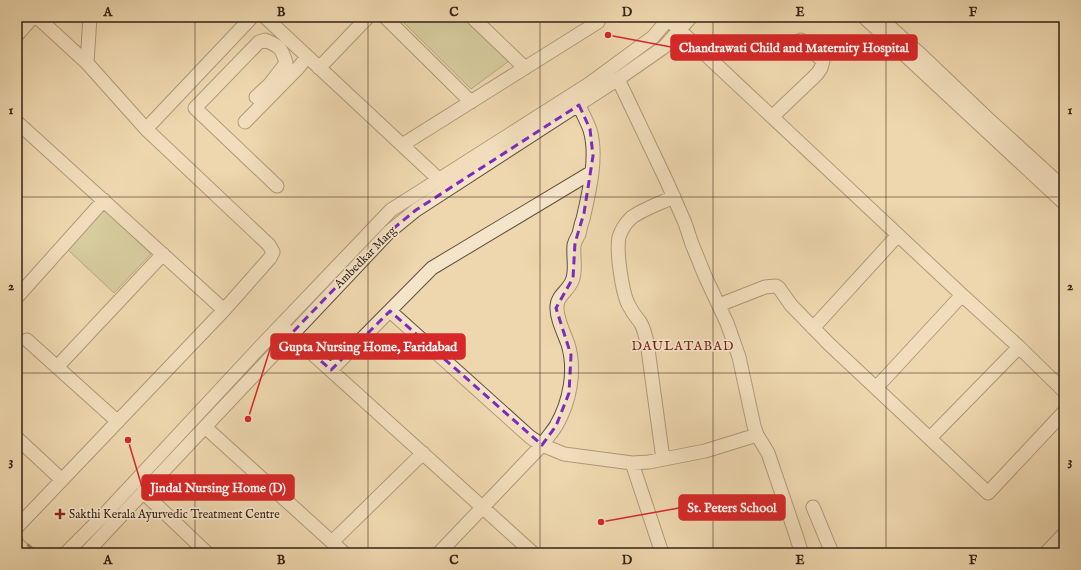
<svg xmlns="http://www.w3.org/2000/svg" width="1081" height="570" font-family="'IM FELL English',serif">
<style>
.green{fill:#b9be8a;stroke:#777050}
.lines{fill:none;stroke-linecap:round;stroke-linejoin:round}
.minor-casing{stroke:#634f3c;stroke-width:15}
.minor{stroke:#f4e5ca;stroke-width:13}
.rail{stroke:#352216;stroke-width:3;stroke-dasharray:7 7;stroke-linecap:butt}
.marked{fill:none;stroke:#7b2cbf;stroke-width:3;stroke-dasharray:8 5;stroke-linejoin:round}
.grid{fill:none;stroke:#352216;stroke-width:1;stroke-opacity:0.55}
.poi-dot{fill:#8f2418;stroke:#f4e5ca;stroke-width:1.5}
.labels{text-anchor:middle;stroke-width:3.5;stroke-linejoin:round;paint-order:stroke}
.street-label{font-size:12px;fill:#352216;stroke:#f4e5ca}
.poi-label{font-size:12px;fill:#352216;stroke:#f4e5ca;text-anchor:start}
.neighbourhood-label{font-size:13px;letter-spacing:1px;fill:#7a1f14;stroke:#f4e5ca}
.leader{fill:none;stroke:#d62828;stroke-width:1.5}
.callout-dot{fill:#d62828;stroke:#f4e5ca;stroke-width:1.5}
.callout{fill:#d62828;stroke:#d62828;stroke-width:1.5}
.callout-label{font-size:13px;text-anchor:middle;font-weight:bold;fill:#fff}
.neatline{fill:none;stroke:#352216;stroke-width:1.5}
.grid-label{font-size:13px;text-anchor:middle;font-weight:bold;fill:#352216}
</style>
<rect width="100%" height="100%" fill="#eed7ae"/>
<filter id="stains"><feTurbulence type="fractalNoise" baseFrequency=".005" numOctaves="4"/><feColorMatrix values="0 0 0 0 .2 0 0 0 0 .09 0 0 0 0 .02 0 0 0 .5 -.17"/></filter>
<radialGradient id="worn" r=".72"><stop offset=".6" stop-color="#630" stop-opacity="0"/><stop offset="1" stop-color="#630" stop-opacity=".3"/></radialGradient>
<path class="green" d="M398 17H462L509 61 471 89Z
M104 209 151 254 114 293 67 249Z"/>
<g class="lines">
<g class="minor-casing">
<path id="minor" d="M265 17 445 185
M385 17 471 102
M472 17 525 68
M864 17 1064 203
M879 17 919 53 985 116 1064 188
M673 24 962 295 1019 347 1064 391
M17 35 33 17
M87 63 90 17
M319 68 368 17
M618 79 667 182 685 223 692 244 705 276 727 323 739 357 754 426 757 435 768 453 795 532 800 548 799 553
M256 97 270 84 286 63C282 48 279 46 265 40L259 42 195 108 277 186
M772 117 817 74 821 68 823 61 801 40
M17 122 224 310
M245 122 298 68 307 57
M146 129 252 17
M402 145 598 22 593 17
M18 296 104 200
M719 305 765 287 776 286 779 288 791 305 829 344 988 493 1064 412
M390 311 530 437 542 445 564 454 632 463 649 462 705 451 757 435
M813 328 898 235
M285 329 533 553
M27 340 117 421
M57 367 163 254
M331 370 432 268 592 172
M876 388 962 295
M205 427 344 553
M930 438 1019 347
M18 439 62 480
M663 459 647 342C645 335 644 328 640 322 635 316 631 310 628 304 622 291 616 251 619 237 621 231 625 224 630 219 638 211 663 202 674 197
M632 463 662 553
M143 492 207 553
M813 507 832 553
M17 527 224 310 270 258 273 252 269 245 146 129 87 63 37 17
M332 542 423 453
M17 544 27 553
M66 553 101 518 261 346 391 210 589 84 653 37 670 17
M86 553 389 232 416 210 618 79 664 47 691 17
M439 553 542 445C546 439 552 432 556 426 570 402 576 370 568 344 564 333 556 317 557 306 557 295 571 289 573 278 576 269 573 256 574 245 575 241 577 238 579 234 580 229 581 224 583 219 589 193 598 156 590 130 587 121 582 113 579 105
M1046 553 1064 534"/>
</g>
<use href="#minor" class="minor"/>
<path class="rail" d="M17 535 37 553
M17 546 25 553"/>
</g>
<path d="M0 0H1081V570H0ZM579 105 590 129 593 156 584 213 575 243 573 278 556 308 571 355 569 393 556 426 542 445 390 311 331 370 291 334 389 232 416 210Z" fill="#eed7ae" fill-opacity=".55" fill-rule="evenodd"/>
<path class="marked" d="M579 105 590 129 593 156 584 213 575 243 573 278 556 308 571 355 569 393 556 426 542 445 390 311 331 370 291 334 389 232 416 210Z"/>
<path class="grid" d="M195 17V553M368 17V553M540 17V553M713 17V553M886 17V553M17 197H1064M17 373H1064"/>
<path class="poi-dot" d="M58 508h4v4h4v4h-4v4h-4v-4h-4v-4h4z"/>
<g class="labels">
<g class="street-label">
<text transform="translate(365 257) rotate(-45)" y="4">Ambedkar Marg</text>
</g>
<g class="poi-label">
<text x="69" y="518">Sakthi Kerala Ayurvedic Treatment Centre</text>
</g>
<g class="neighbourhood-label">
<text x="683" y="350">DAULATABAD</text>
</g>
</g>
<path class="leader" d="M608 35L671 47M248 419L271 346M128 440L142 487M601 522L679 508"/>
<g class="callout-dot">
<circle cx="608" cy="35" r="4"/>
<circle cx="248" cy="419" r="4"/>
<circle cx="128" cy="440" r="4"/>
<circle cx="601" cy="522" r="4"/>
</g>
<g class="callout">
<rect x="671" y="35" width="246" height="25" rx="4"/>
<rect x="271" y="334" width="194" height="25" rx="4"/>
<rect x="142" y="475" width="152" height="25" rx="4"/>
<rect x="679" y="495" width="106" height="25" rx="4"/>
</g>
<g class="callout-label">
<text x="794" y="52">Chandrawati Child and Maternity Hospital</text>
<text x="368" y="351">Gupta Nursing Home, Faridabad</text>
<text x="218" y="492">Jindal Nursing Home (D)</text>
<text x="732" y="512">St. Peters School</text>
</g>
<rect width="1081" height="570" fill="none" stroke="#eed7ae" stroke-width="44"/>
<rect x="22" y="22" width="1037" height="526" class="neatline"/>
<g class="grid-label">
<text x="108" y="16">A</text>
<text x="281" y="16">B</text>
<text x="454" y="16">C</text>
<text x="627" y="16">D</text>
<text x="800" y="16">E</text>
<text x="973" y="16">F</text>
<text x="11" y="114">1</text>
<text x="1070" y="114">1</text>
<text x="11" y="290">2</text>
<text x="1070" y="290">2</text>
<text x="11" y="465">3</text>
<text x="1070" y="465">3</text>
<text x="108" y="564">A</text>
<text x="281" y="564">B</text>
<text x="454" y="564">C</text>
<text x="627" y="564">D</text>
<text x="800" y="564">E</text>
<text x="973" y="564">F</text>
</g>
<rect width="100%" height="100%" filter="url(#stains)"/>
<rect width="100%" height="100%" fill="url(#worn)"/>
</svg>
